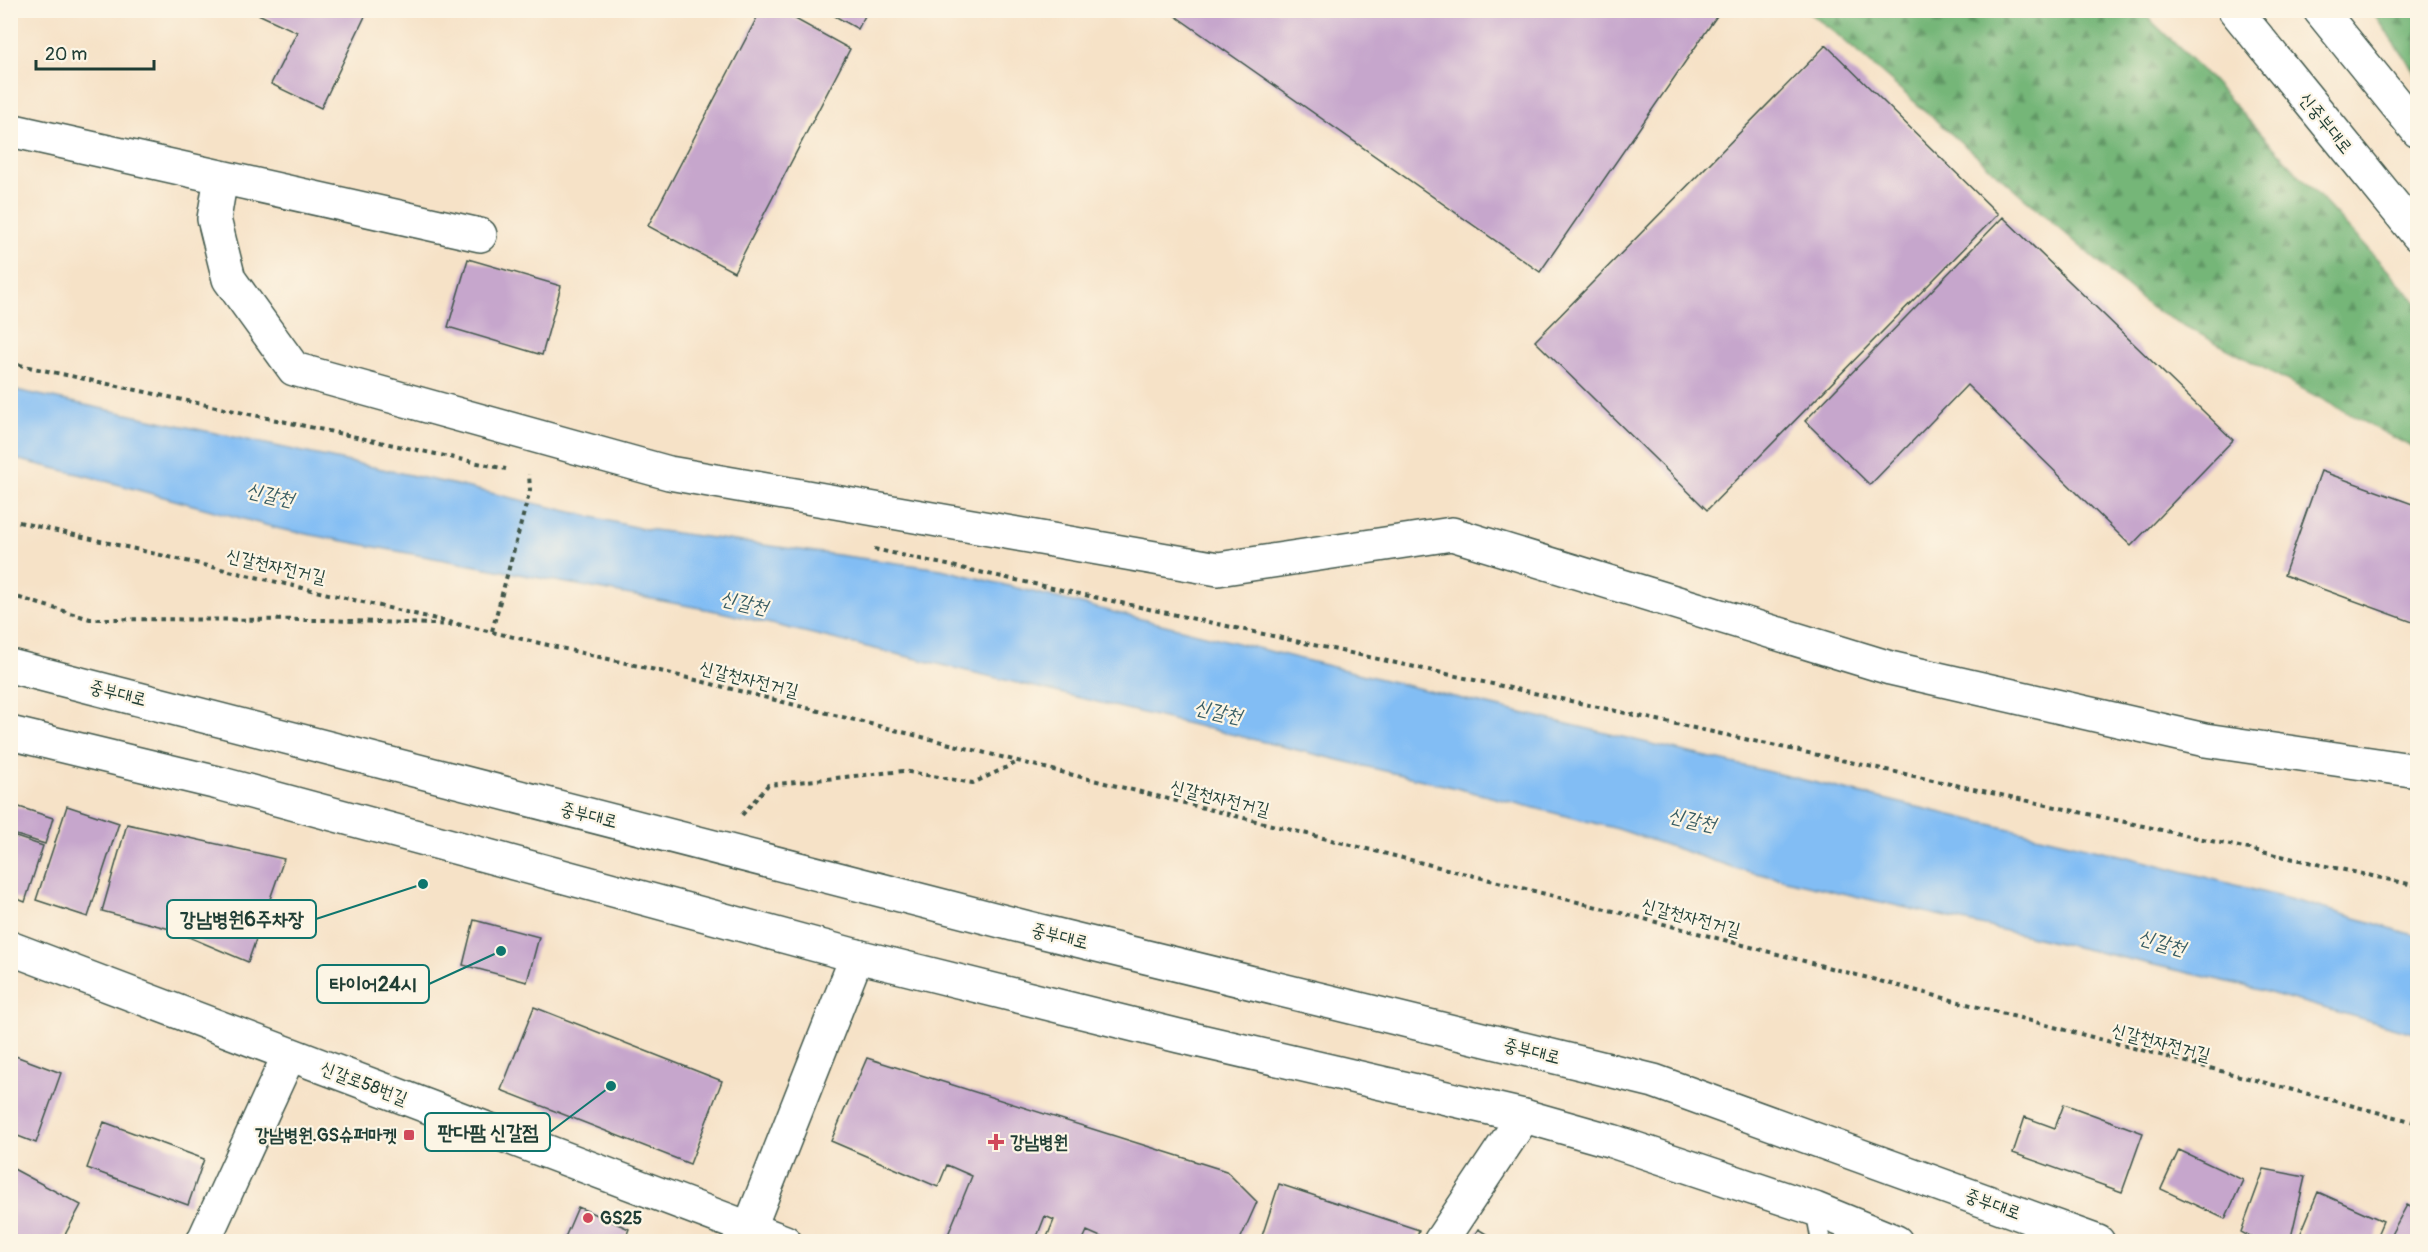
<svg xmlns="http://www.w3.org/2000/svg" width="2428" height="1252" font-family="Pangolin,'Poor Story',sans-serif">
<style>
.forest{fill:url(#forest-firs);stroke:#4a7a56;stroke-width:1.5}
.water{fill:#82bdf4;stroke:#507d94;stroke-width:1.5}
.building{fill:#c6a6cc}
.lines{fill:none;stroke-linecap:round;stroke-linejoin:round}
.lane-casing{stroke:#3f564a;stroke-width:21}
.street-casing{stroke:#3f564a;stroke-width:36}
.secondary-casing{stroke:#3f564a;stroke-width:36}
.primary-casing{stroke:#3f564a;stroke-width:36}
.highway-casing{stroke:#3f564a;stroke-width:36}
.path{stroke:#3f564a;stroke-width:4;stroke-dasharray:4.5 4.5;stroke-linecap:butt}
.lane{stroke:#fff;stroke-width:18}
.street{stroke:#fff;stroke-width:33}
.secondary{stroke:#fff;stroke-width:33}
.primary{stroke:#fff;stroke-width:33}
.highway{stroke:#fff;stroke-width:33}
.poi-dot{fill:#d1495b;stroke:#fcf5e5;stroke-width:2}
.labels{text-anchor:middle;stroke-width:4.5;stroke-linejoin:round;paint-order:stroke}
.street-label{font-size:18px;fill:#1f3d34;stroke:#fcf5e5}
.poi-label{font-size:18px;font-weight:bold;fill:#1f3d34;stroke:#fcf5e5;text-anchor:start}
.water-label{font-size:20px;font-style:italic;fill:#385d64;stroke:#fcf5e5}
.leader{fill:none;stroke:#0f766e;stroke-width:2}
.callout-dot{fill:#0f766e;stroke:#fcf5e5;stroke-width:2}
.callout{fill:#fcf5e5;stroke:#0f766e;stroke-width:2}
.callout-label{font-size:20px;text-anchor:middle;font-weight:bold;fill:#1f3d34}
</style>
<defs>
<pattern id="forest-firs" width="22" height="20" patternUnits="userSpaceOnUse" patternTransform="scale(1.5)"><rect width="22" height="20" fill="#75b678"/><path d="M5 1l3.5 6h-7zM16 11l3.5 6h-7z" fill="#5f9563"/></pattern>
</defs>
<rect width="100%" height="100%" fill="#fcf5e5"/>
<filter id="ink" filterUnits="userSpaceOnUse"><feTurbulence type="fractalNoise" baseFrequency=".0167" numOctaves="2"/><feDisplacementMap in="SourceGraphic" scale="12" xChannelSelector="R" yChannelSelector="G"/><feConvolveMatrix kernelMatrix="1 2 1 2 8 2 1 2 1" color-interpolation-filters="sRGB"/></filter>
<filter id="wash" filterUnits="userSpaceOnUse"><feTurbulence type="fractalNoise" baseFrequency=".008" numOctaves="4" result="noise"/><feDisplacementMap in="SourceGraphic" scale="24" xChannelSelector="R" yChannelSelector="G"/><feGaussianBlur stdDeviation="1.35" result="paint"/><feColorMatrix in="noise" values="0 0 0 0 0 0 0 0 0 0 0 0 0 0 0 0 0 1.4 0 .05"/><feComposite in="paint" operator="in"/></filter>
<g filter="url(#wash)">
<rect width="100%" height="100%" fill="#f6e2c7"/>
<path class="forest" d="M1806 11H2141L2201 69 2417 302V450L2151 308 1831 29Z
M2372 11H2417V75Z"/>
<path class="water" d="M11 389 461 486 639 528 941 569 1433 692 2128 857 2312 905 2417 936V1034L2241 985 1738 869 1618 829 1456 788 721 612 280 529 91 477 11 458Z"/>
<g id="blocks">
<path class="building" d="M257 10H368L321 108 271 84 297 32 256 13Z
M761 10H779L850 49 734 272 648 226Z
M824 10H868L858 29Z
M1167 10H1721L1540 272Z
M1826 45 1998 214 1707 510 1535 341Z
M2003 217 2233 440 2131 546 1967 385 1870 485 1805 421Z
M468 259 561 286 542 355 448 327Z
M2321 471 2418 506V624L2284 575Z
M10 804 53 818 45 844 10 833Z
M67 806 119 823 88 917 36 900Z
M127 824 284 859 248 962 170 929 102 911Z
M10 835 43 846 25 902 10 896Z
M474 920 539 937 527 982 463 965Z
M534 1007 722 1081 690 1164 501 1090Z
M10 1054 61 1073 36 1143 10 1133Z
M867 1058 1226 1171 1257 1202 1239 1242H1112L1087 1231 1082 1242H1045L1054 1220 1045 1216 1035 1242H945L972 1176 947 1165 938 1187 831 1141Z
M2064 1104 2143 1133 2122 1192 2013 1153 2025 1117 2055 1128Z
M104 1122 204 1159 188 1205 87 1168Z
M2179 1150 2243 1180 2225 1219 2161 1189Z
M10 1167 81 1205 61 1242H10Z
M2264 1169 2305 1177 2290 1242H2259L2241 1232Z
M1279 1184 1419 1230 1415 1242H1260Z
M2318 1192 2383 1221 2374 1242 2298 1240Z
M2407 1205 2418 1211V1242H2387Z
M578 1207 629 1229 624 1242H563Z
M1478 1229 1499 1242H1470Z"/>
</g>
</g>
<g filter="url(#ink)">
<use href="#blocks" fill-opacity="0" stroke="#3f564a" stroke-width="1.5"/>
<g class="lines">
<g class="lane-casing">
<path id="lane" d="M1815 1209 1821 1242"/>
</g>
<g class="street-casing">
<path id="street" d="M10 130 480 235
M221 177 214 219 229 279 294 369 669 473 1218 569 1452 534 1890 668 2205 740 2418 771
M203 1242 289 1055
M744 1242 857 956
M1440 1242 1524 1116"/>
</g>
<g class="secondary-casing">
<path id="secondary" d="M10 948 785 1242"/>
</g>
<g class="primary-casing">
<path id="primary" d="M10 666 1040 931 1654 1081 2098 1242
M10 733 218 783 857 956 1179 1036 1524 1116 1612 1141 1815 1209 1896 1242"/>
</g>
<g class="highway-casing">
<path id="highway" d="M2235 10 2418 235
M2320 10 2418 131"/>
</g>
<path class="path" d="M10 363 506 469
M10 520 664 672 1637 917 2418 1123
M874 549 2418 886
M10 595 90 619 325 620 459 625
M492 631 530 490 529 474
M742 815 768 785 903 771 973 783 1020 761"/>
<use href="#lane" class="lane"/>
<use href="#street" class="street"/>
<use href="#secondary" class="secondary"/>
<use href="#primary" class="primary"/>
<use href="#highway" class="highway"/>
</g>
</g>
<g class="poi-dot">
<rect x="403" y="1129" width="12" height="12" rx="3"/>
<path d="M993 1133h6v6h6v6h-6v6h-6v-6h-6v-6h6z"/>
<circle cx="588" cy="1218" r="6"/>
</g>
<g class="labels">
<g class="street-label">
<text transform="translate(2326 123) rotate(51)" y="6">신중부대로</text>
<text transform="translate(276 566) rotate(13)" y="6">신갈천자전거길</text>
<text transform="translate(749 679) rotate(14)" y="6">신갈천자전거길</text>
<text transform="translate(118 693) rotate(14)" y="6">중부대로</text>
<text transform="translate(1220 798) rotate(14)" y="6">신갈천자전거길</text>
<text transform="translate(589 815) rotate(14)" y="6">중부대로</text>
<text transform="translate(1691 917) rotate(15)" y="6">신갈천자전거길</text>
<text transform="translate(1060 936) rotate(14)" y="6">중부대로</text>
<text transform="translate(2161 1042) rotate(15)" y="6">신갈천자전거길</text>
<text transform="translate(1532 1051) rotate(14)" y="6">중부대로</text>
<text transform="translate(364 1083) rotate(21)" y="6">신갈로58번길</text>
<text transform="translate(1993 1204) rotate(20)" y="6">중부대로</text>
</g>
<g class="poi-label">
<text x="397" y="1141" text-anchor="end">강남병원.GS슈퍼마켓</text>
<text x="1010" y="1148">강남병원</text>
<text x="600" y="1224">GS25</text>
</g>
<g class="water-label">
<text transform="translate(270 494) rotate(13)" y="7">신갈천</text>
<text transform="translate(744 602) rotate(13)" y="7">신갈천</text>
<text transform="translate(1218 711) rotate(13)" y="7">신갈천</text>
<text transform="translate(1692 819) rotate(13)" y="7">신갈천</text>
<text transform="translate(2162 942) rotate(16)" y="7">신갈천</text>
</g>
</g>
<path class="leader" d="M423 884L316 919M501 951L429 984M611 1086L550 1132"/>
<g class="callout-dot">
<circle cx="423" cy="884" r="6"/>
<circle cx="501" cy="951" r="6"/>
<circle cx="611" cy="1086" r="6"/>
</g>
<g class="callout">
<rect x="167" y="900" width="149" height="38" rx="6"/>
<rect x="317" y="965" width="112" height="38" rx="6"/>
<rect x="425" y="1113" width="125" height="38" rx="6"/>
</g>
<g class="callout-label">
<text x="242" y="926">강남병원6주차장</text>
<text x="373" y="991">타이어24시</text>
<text x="488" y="1139">판다팜 신갈점</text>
</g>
<rect width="2428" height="1252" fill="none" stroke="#fcf5e5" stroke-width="36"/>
<path d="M36 60v9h118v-9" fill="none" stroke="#1f3d34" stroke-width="3"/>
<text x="45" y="60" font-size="18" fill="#1f3d34" stroke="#fcf5e5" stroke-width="4.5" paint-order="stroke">20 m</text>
</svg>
